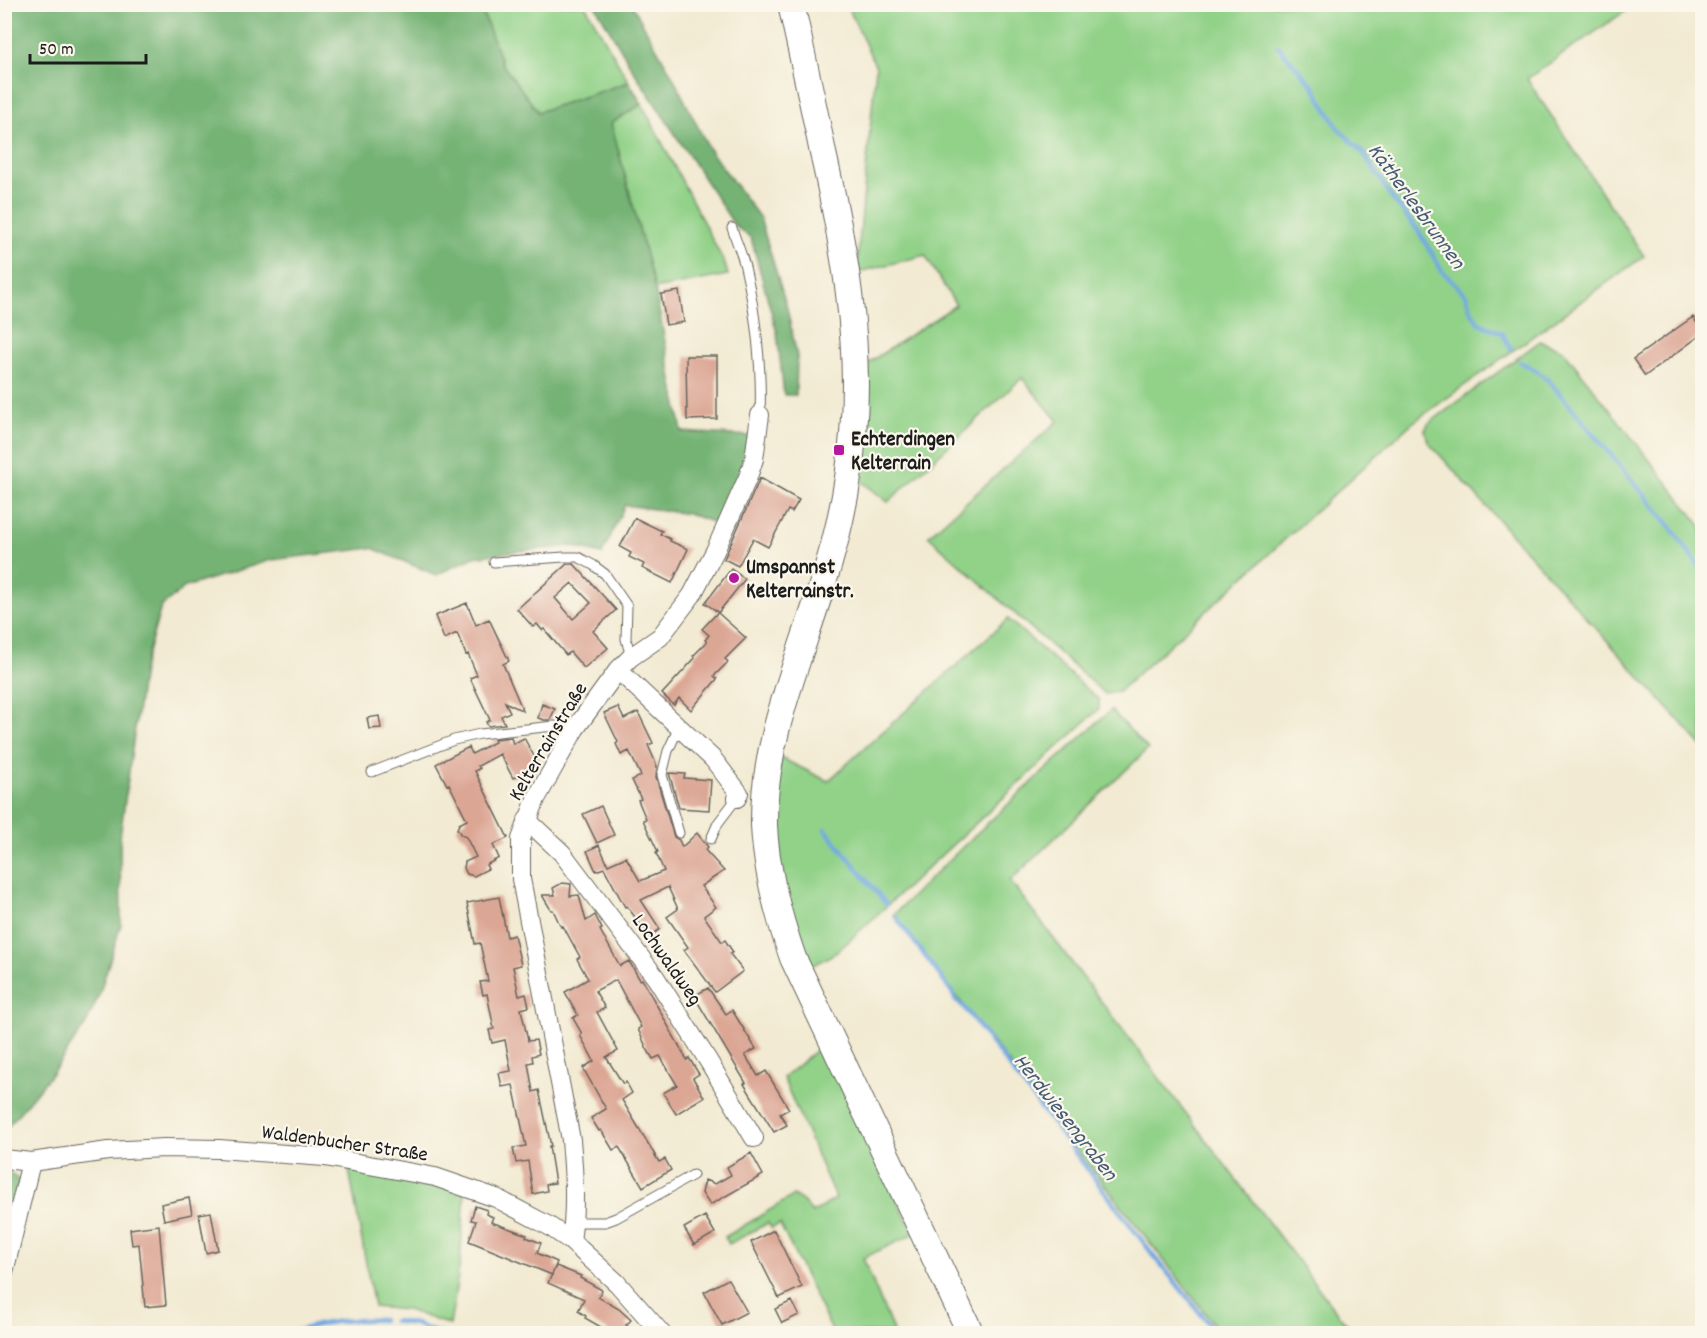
<svg xmlns="http://www.w3.org/2000/svg" width="1707" height="1338" font-family="Dekko,sans-serif">
<style>
.green{fill:#91d188;stroke:#567652;stroke-width:1.5}
.forest{fill:#74b374;stroke:#486848;stroke-width:1.5}
.lines{fill:none;stroke-linecap:round;stroke-linejoin:round}
.stream{stroke:#72a9e1;stroke-width:4.5}
.building{fill:#dca694;fill-rule:evenodd}
.service-casing{stroke:#67645c;stroke-width:11}
.minor-casing{stroke:#67645c;stroke-width:20}
.secondary-casing{stroke:#67645c;stroke-width:28}
.service{stroke:#fff;stroke-width:9}
.minor{stroke:#fff;stroke-width:18}
.secondary{stroke:#fff;stroke-width:26}
.poi-dot{fill:#b5179e;stroke:#fbf7ec;stroke-width:2}
.labels{text-anchor:middle;stroke-width:4.5;stroke-linejoin:round;paint-order:stroke}
.poi-label{font-size:21px;font-weight:bold;fill:#1c1c1c;stroke:#fbf7ec;text-anchor:start}
.street-label{font-size:21px;fill:#1c1c1c;stroke:#fbf7ec}
.water-label{font-size:22px;font-style:italic;fill:#435b75;stroke:#fbf7ec}
</style>
<rect width="100%" height="100%" fill="#fbf7ec"/>
<filter id="ink" filterUnits="userSpaceOnUse"><feTurbulence type="fractalNoise" baseFrequency=".0167" numOctaves="2"/><feDisplacementMap in="SourceGraphic" scale="12" xChannelSelector="R" yChannelSelector="G"/><feConvolveMatrix kernelMatrix="1 2 1 2 8 2 1 2 1" color-interpolation-filters="sRGB"/></filter>
<filter id="wash" filterUnits="userSpaceOnUse"><feTurbulence type="fractalNoise" baseFrequency=".008" numOctaves="4" result="noise"/><feDisplacementMap in="SourceGraphic" scale="24" xChannelSelector="R" yChannelSelector="G"/><feGaussianBlur stdDeviation="1.35" result="paint"/><feColorMatrix in="noise" values="0 0 0 0 0 0 0 0 0 0 0 0 0 0 0 0 0 1.4 0 .05"/><feComposite in="paint" operator="in"/></filter>
<g filter="url(#wash)">
<rect width="100%" height="100%" fill="#f2ead2"/>
<path class="green" d="M480 5H585L629 82 538 112 502 64Z
M847 5H1634L1527 79 1644 256 1411 424 1118 692 1105 694 928 536 1058 421 1022 378 888 502 861 481 868 428 865 365 956 305 925 255 859 272 857 264 876 67Z
M642 104 725 264 728 275 655 289 611 123Z
M1540 341 1563 350 1702 527V746L1428 442 1425 430 1428 424Z
M1008 619 1099 700V709L837 952 807 969 779 882 773 815 781 758 828 781Z
M1111 710 1148 749 1010 881 1338 1314 1355 1333H1221L893 915 977 833Z
M821 1046 914 1234 863 1258 894 1333H833L780 1224 771 1228 768 1223 729 1244 725 1237 793 1196C802 1198 806 1205 812 1213L836 1199 783 1078Z
M348 1164 465 1192 460 1263 450 1325 407 1310 374 1307Z"/>
<path class="forest" d="M5 5H480L502 64 538 112 629 82 642 104 611 123 655 289 682 432 751 436 744 473 721 525 689 514 625 505 602 554 572 546 511 552 474 557 436 575 372 548 271 560 185 587 161 607 143 670 120 837 121 925 99 995 86 1024 53 1072 5 1130Z
M595 5H632L672 75 709 149 760 218 787 308 797 356 796 395H784L777 333 751 238 735 226 633 70Z
M8 1171 19 1180 5 1245 4 1172Z"/>
<g class="lines">
<path class="stream" d="M1278 46 1313 86 1338 128 1365 155 1392 198 1419 232 1442 271 1466 295 1471 311 1479 323 1502 333 1511 349
M1520 362 1537 371 1549 381 1667 522 1702 570
M825 829 886 904
M895 916 952 992 956 1001 963 1006 1147 1247 1217 1334
M394 1321 415 1324 440 1334
M290 1334C320 1321 351 1319 382 1320"/>
</g>
<g id="blocks">
<path class="building" d="M679 291 684 322 666 325 661 294Z
M1693 317 1702 331V334L1645 376 1633 359Z
M686 356H717V419L687 420Z
M760 478 799 500 792 512 788 510 768 547 753 539 738 566 724 559Z
M635 518 662 531 660 534 670 539V541L688 549 672 583 642 568 644 564 629 557 631 553 620 547Z
M567 564H574L616 610 593 631 608 648 584 668 570 652 566 655 544 629 542 630 537 624 533 627 517 609ZM572 583 591 603 573 619 555 598Z
M731 569 745 579 718 613 746 638 725 659 728 662 714 676 717 679 691 710 679 698 674 705 662 694 695 658 693 656 707 642 705 640 709 635 702 629 718 612 705 603Z
M467 603 476 625 489 619 509 661 503 664 523 711 505 702 510 712 501 716 505 724 488 726 486 722 490 720 470 678 477 675 468 654 466 655 457 633 444 639 435 616Z
M542 704 555 709 550 720H544L538 718Z
M618 707 624 719 638 712 653 743 648 745 657 766 656 777 674 837 679 840 682 847 697 833 708 847 705 850 724 871 701 886 716 907 704 916 722 942 725 940 733 952 730 954 743 971 715 992 684 950 688 947 667 917 678 909 668 887 641 900 660 929 649 937 627 906 625 907 604 868 596 871 587 851 599 845 608 865 626 857 640 881 664 871 656 853 658 852 643 820 646 819 638 800 641 799 632 780 641 776 629 751 621 755 616 744 618 742 604 713Z
M379 716 381 728 369 729 367 718Z
M511 737 513 744 524 738 540 767 513 778 500 754 478 766 480 768 475 771 508 838 493 845 499 858 486 865 488 869 474 876 467 874 464 868 465 862 476 857 466 837 461 835 457 829 459 824 467 820 449 784 447 785 436 764 469 747 472 754 495 742 494 739Z
M669 773 685 774 684 778 711 780 709 810 679 808Z
M601 806 614 835 597 843 583 814Z
M562 883 571 884 570 896 579 895 586 921 595 915 602 929 600 930 620 966 629 961 640 980 642 979 687 1060 689 1058 699 1074 693 1078 704 1097 676 1114 663 1093 677 1085 660 1056 653 1059 647 1049 638 1029 641 1027 616 980 595 991 605 1008 597 1012 618 1051 606 1057 623 1084 626 1082 632 1093 622 1100 659 1162 665 1159 671 1170 643 1187 619 1147 613 1150 601 1130 599 1131 591 1118 606 1109 583 1068 594 1061 580 1035 582 1034 573 1018 578 1015 565 992 588 979 577 959 580 957 563 926 561 927 553 910H551L542 895H555L553 888Z
M499 897 507 937 514 935 518 952 521 965 513 967 519 996 526 994 529 1007 521 1009 528 1041 536 1040 539 1054 532 1056 533 1062 528 1063 533 1092 539 1090 551 1146H549L555 1183 546 1184 547 1191 533 1194 528 1161 516 1163 513 1148 526 1146 513 1085 502 1087 499 1073 511 1071 505 1040 492 1043 489 1030 494 1029 487 994 483 995 480 982 488 981 480 943 475 944 467 903Z
M708 988 726 1014 732 1010 756 1049 745 1055 758 1076 766 1071 789 1109 780 1114 787 1125 774 1132 744 1084 746 1083 694 996Z
M751 1153 763 1175 710 1205 702 1193 705 1180 715 1184 731 1175 727 1167Z
M189 1198 192 1214 164 1220 161 1204Z
M475 1206 487 1210 486 1214 493 1217 491 1222 527 1235 526 1237 541 1243 537 1253 557 1262 552 1275 469 1241 476 1221 471 1220Z
M211 1212 218 1250 206 1253 199 1214Z
M705 1216 715 1233 694 1245 684 1228Z
M159 1225 166 1305 145 1307 139 1244 132 1245 130 1229Z
M774 1230 802 1287 779 1298 751 1242Z
M556 1266 581 1276 580 1278 602 1290 598 1297 619 1309 631 1320 626 1325 636 1334H613L585 1318 586 1316 578 1311 584 1299 548 1283Z
M728 1279 747 1312 722 1325 704 1292Z
M792 1301 799 1315 782 1323 775 1309Z"/>
</g>
</g>
<g filter="url(#ink)">
<use href="#blocks" fill-opacity="0" stroke="#67645c" stroke-width="1.5"/>
<g class="lines">
<g class="service-casing">
<path id="service" d="M732 228C736 241 742 254 745 267 756 313 762 368 760 415
M494 562 564 557H578L593 565 605 574 627 606 626 639 631 657
M372 772 454 740 480 734 554 726 575 729
M679 833 662 775 668 751 679 727
M711 839 718 823 737 798
M574 1222H605L616 1218 693 1175"/>
</g>
<g class="minor-casing">
<path id="minor" d="M618 670 713 759 739 793 737 798
M527 820 562 853 656 978 709 1062 754 1138
M4 1159 31 1162 108 1151 164 1148 219 1149 325 1157 435 1177 496 1198 549 1226 571 1241 617 1283 662 1334
M571 1241C576 1208 574 1174 571 1140L521 879V839L536 799 575 729 618 670 631 657 660 637 692 595 715 551 748 477 754 459 760 415
M4 1272 31 1162"/>
</g>
<g class="secondary-casing">
<path id="secondary" d="M791 4C802 54 813 103 823 153 844 246 861 339 853 434 849 488 837 541 820 592 796 668 763 743 764 825 766 871 778 915 793 958L971 1334"/>
</g>
<use href="#service" class="service"/>
<use href="#minor" class="minor"/>
<use href="#secondary" class="secondary"/>
</g>
</g>
<g class="poi-dot">
<rect x="833" y="444" width="12" height="12" rx="3"/>
<circle cx="734" cy="578" r="6"/>
</g>
<g class="labels">
<g class="poi-label">
<text x="851" y="445">Echterdingen<tspan x="851" dy="24">Kelterrain</tspan></text>
<text x="746" y="573">Umspannst<tspan x="746" dy="24">Kelterrainstr.</tspan></text>
</g>
<g class="street-label">
<text transform="translate(547 741) rotate(-59)" y="7">Kelterrainstraße</text>
<text transform="translate(668 959) rotate(55)" y="7">Lochwaldweg</text>
<text transform="translate(345 1142) rotate(8)" y="7">Waldenbucher Straße</text>
</g>
<g class="water-label">
<text transform="translate(1418 205) rotate(54)" y="8">Kätherlesbrunnen</text>
<text transform="translate(1067 1116) rotate(52)" y="8">Herdwiesengraben</text>
</g>
</g>
<rect width="1707" height="1338" fill="none" stroke="#fbf7ec" stroke-width="24"/>
<path d="M30 54v9h116v-9" fill="none" stroke="#1c1c1c" stroke-width="3"/>
<text x="39" y="54" font-size="18" fill="#1c1c1c" stroke="#fbf7ec" stroke-width="4.5" paint-order="stroke">50 m</text>
</svg>
